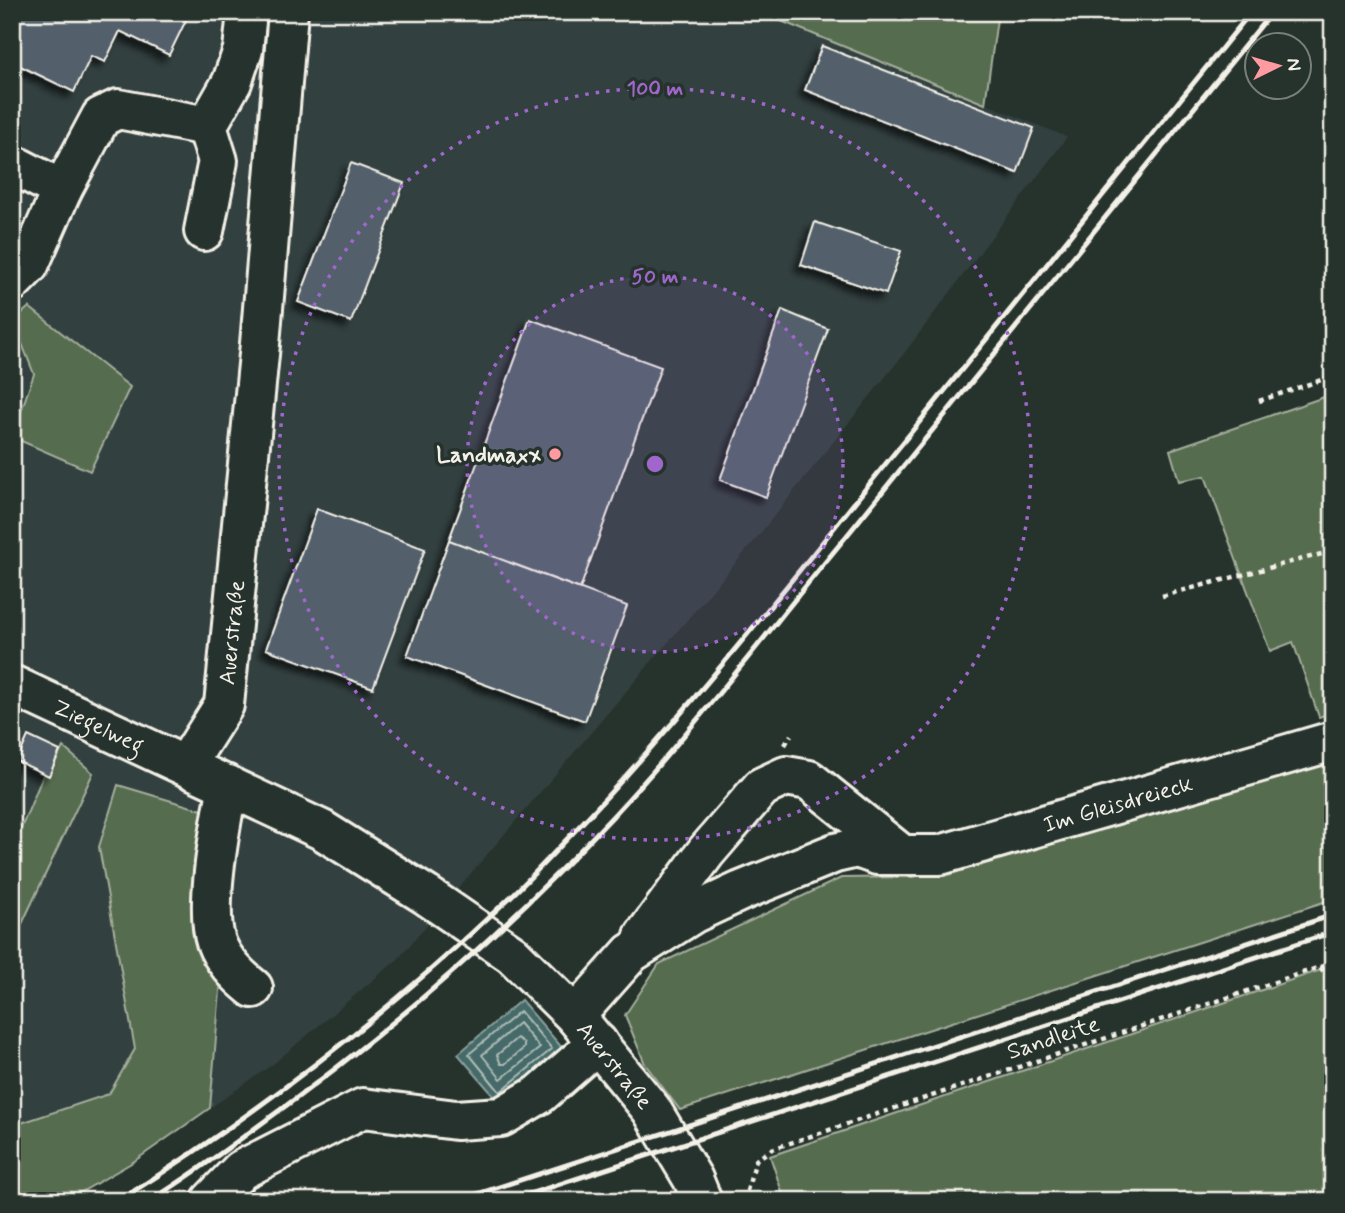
<svg xmlns="http://www.w3.org/2000/svg" width="1345" height="1213" font-family="Mynerve,sans-serif">
<style>
.built{fill:#334040}
.green{fill:#566c50;stroke:#a5ae9c;stroke-width:2}
.water{fill:#456a69;stroke:#8ba09c;stroke-width:2}
.lines{fill:none;stroke-linecap:round;stroke-linejoin:round}
.shore{stroke:#aebbb5;stroke-width:2}
.building{fill:#52606c;stroke:#f4f1e8;stroke-width:2;filter:url(#shadow)}
.minor-casing{stroke:#f4f1e8;stroke-width:44}
.path{stroke:#f4f1e8;stroke-width:4.5;stroke-dasharray:5 5;stroke-linecap:butt}
.minor{stroke:#26332d;stroke-width:38}
.rail{stroke:#f4f1e8;stroke-width:5}
.ring{fill:none;stroke:#9f67cb;stroke-width:3.5;stroke-dasharray:3.5 7}
.poi-dot{fill:#ff9aa2;stroke:#26332d;stroke-width:2.5}
.labels{text-anchor:middle;stroke-width:7;stroke-linejoin:round;paint-order:stroke}
.poi-label{font-size:23px;font-weight:bold;fill:#f4f1e8;stroke:#26332d;text-anchor:end}
.street-label{font-size:23px;fill:#f4f1e8;stroke:#26332d}
.centre{fill:#9f67cb;stroke:#26332d;stroke-width:3.5}
.ring-label{font-size:21px;text-anchor:middle;font-weight:bold;fill:#9f67cb;stroke:#26332d;stroke-width:7;stroke-linejoin:round;paint-order:stroke}
</style>
<defs>
<filter id="shadow"><feDropShadow dx="-6" dy="6" stdDeviation="3.5" flood-color="#0009"/></filter>
</defs>
<rect width="100%" height="100%" fill="#26332d"/>
<filter id="ink" filterUnits="userSpaceOnUse"><feTurbulence type="fractalNoise" baseFrequency=".0143" numOctaves="2"/><feDisplacementMap in="SourceGraphic" scale="14" xChannelSelector="R" yChannelSelector="G"/><feConvolveMatrix kernelMatrix="1 2 1 2 8 2 1 2 1" color-interpolation-filters="sRGB"/></filter>
<g filter="url(#ink)">
<path class="built" d="M12 12H759L1067 137 899 360 750 546 398 959 273 1064 133 1162 66 1201H12Z"/>
<path class="green" d="M759 12H998L985 104Z
M29 307 130 387 90 471 12 437 34 374 13 321Z
M1333 394V712L1319 717 1293 642 1270 651 1205 476 1179 481 1170 450Z
M1333 741V899L680 1110 645 1064 625 1015 659 964 841 878 913 877 960 867Z
M63 747 93 773 21 926 12 921V850L44 773 49 775Z
M118 785 202 810 201 913 221 979 210 1108 133 1162 66 1201H12V1126L109 1094 135 1049 99 847Z
M1333 966V1201H785L770 1156Z"/>
<path class="water" d="M521 1000 563 1049 500 1103 458 1054Z"/>
<g class="lines">
<path class="shore" d="M520 1011 552 1049 500 1092 469 1054Z
M519 1023 540 1048 501 1079 482 1055Z
M517 1038 524 1043V1048L505 1064H501L497 1055Z"/>
</g>
<path class="building" d="M12 12H190L169 55 120 31 105 62 91 56 74 92 12 62Z
M822 46 1034 128 1017 173 805 90Z
M351 163 404 183 351 322 298 302Z
M815 222 901 251 886 294 801 265Z
M782 310 828 329 766 497 720 480Z
M530 319 661 367 580 589 449 540Z
M317 509 425 549 373 688 266 649Z
M449 540 627 606 585 721 407 656Z
M28 736 60 751 49 776 17 761Z"/>
<g class="lines">
<g class="minor-casing">
<g id="minor">
<path d="M12 164 62 190 29 265 12 282"/>
<path d="M62 190 101 117 118 109 207 126 232 82 243 50 247 12"/>
<path d="M204 231 218 161 207 126"/>
<path id="s1" d="M12 685 322 830 426 895 512 954 575 1016 651 1109 693 1179 702 1201"/>
<path id="s2" d="M186 765 224 705 260 344 288 12"/>
<path d="M228 785C221 823 204 906 216 942 223 961 238 976 253 988"/>
<path d="M644 936 706 852 762 787 786 776 809 780 901 854"/>
<path id="s3" d="M575 1016 631 953 694 913 741 891 835 853 857 848 877 855H940L1333 741"/>
<path d="M211 1201 241 1170 363 1108 456 1120 501 1117 540 1094 598 1043"/>
</g>
</g>
<path class="path" d="M1259 401 1333 376
M1162 596 1333 551
M785 745 791 735
M1320 967 1333 963
M744 1201 756 1160 772 1149 1320 967 1333 989"/>
<use href="#minor" class="minor"/>
<path class="rail" d="M118 1201C256 1115 387 1014 505 902 527 882 548 859 569 837 686 715 790 582 896 451 1014 304 1133 159 1251 12
M150 1201C187 1178 223 1152 258 1126 386 1035 505 931 612 817 693 730 765 635 840 544 985 368 1128 190 1272 12
M456 1201 1333 915
M508 1201 1333 932"/>
</g>
</g>
<circle cx="655" cy="464" r="188" fill="#9f67cb" fill-opacity=".12"/>
<g class="ring">
<circle cx="655" cy="464" r="188"/>
<circle cx="655" cy="464" r="376"/>
</g>
<circle class="poi-dot" cx="555" cy="454" r="7"/>
<g class="labels">
<g class="poi-label">
<text x="541" y="462">Landmaxx</text>
</g>
<g class="street-label">
<text dy="8" stroke="none"><textPath href="#s2" startOffset="144">Auerstraße</textPath></text>
<text dy="8" stroke="none"><textPath href="#s1" startOffset="96">Ziegelweg</textPath></text>
<text dy="8" stroke="none"><textPath href="#s3" startOffset="604">Im Gleisdreieck</textPath></text>
<text transform="translate(1053 1037) rotate(-18)" y="8">Sandleite</text>
<text dy="8" stroke="none"><textPath href="#s1" startOffset="721">Auerstraße</textPath></text>
</g>
</g>
<circle cx="655" cy="464" r="10" class="centre"/>
<g class="ring-label">
<text x="655" y="95">100 m</text>
<text x="655" y="283">50 m</text>
</g>
<rect width="1345" height="1213" fill="none" stroke="#26332d" stroke-width="42"/>
<rect x="21" y="21" width="1303" height="1171" fill="none" stroke="#f4f1e8" stroke-width="2.5" filter="url(#ink)"/>
<g transform="translate(1278 66) rotate(85)"><circle r="33" fill="#26332d" stroke="#787f78" stroke-width="2"/>
<path d="M0-5L12 26L0 18L-12 26Z" fill="#ff9aa2"/>
<text y="-10" font-size="19" font-weight="bold" text-anchor="middle" fill="#f4f1e8">N</text>
</g>
</svg>
